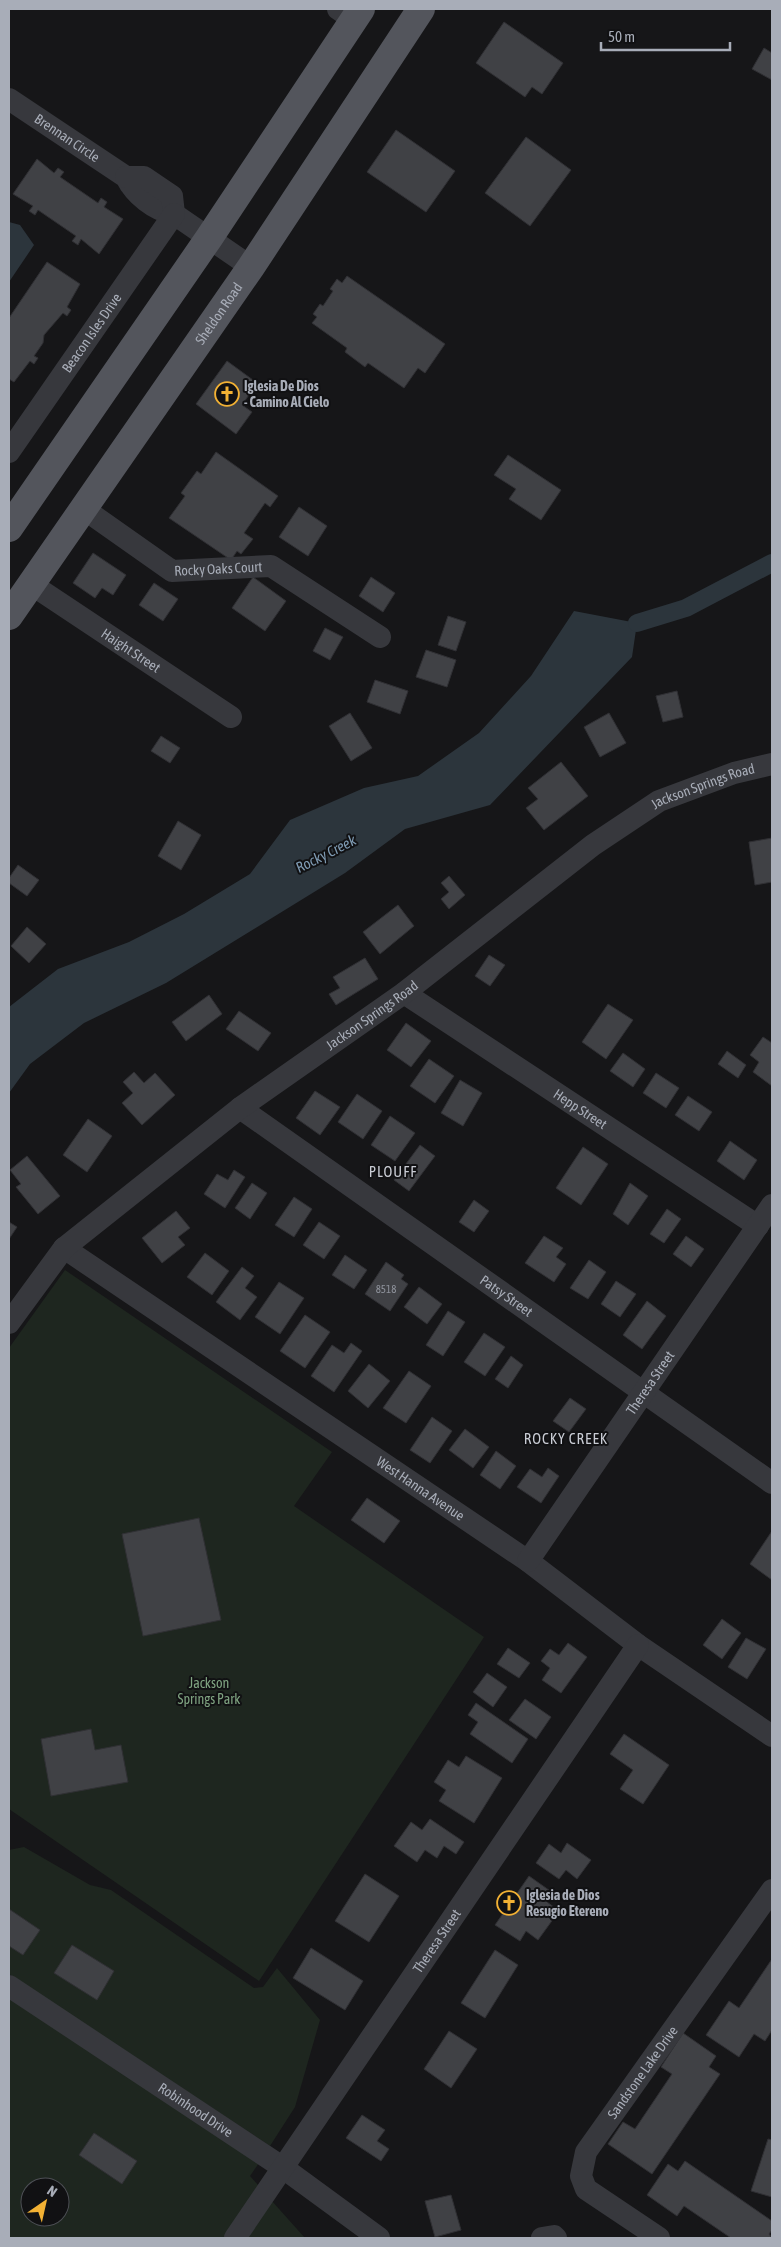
<svg xmlns="http://www.w3.org/2000/svg" width="781" height="2247" font-family="'Asap Condensed',sans-serif">
<style>
.green{fill:#1e261f;fill-rule:evenodd}
.water{fill:#2c353c}
.lines{fill:none;stroke-linecap:round;stroke-linejoin:round}
.canal{stroke:#2c353c;stroke-width:18}
.building{fill:#404145;stroke:#303034}
.minor{stroke:#37383d;stroke-width:22}
.major{stroke:#53555c;stroke-width:28}
.labels{text-anchor:middle;stroke-width:4;stroke-linejoin:round;paint-order:stroke}
.number-label{font-size:11px;fill:#8e929b}
.street-label{font-size:14px;fill:#a8adb8;stroke:#111113}
.poi-label{font-size:14px;font-weight:bold;fill:#a8adb8;stroke:#111113;text-anchor:start}
.park-label{font-size:14px;fill:#7fa381;stroke:#111113}
.water-label{font-size:15px;font-style:italic;fill:#7f9bb3;stroke:#111113}
.neighbourhood-label{font-size:15px;letter-spacing:1px;fill:#c9ccd4;stroke:#111113}
</style>
<rect width="100%" height="100%" fill="#161618"/>
<path class="green" d="M65 1270 332 1452 294 1506 484 1637 259 1981 9 1809V1348Z
M24 1847 90 1885 111 1890 254 1988 263 1987 277 1968 320 2020 295 2107 270 2146 9 1974V1850Z
M9 1998 259 2163 250 2176 259 2186 224 2238H9ZM30 2187H60V2217H30Z
M271 2200 305 2238H246Z"/>
<path class="water" d="M9 222 20 225 34 245 9 282Z
M574 611 637 623 632 657 490 805 405 829 345 873 166 983 84 1023 30 1064 9 1093V1007L58 969 129 942 184 914 250 874 290 820 364 788 418 776 479 733 531 676Z"/>
<g class="lines">
<path class="canal" d="M637 623 686 608 772 563"/>
</g>
<path class="building" d="M504 22 563 63 542 94 532 87 525 97 476 63Z
M764 48 772 53V80L752 69Z
M396 130 455 171 426 212 367 172Z
M526 137 571 170 530 226 485 193Z
M37 159 54 173 58 168 64 172 60 177 98 203 101 198 107 202 104 207 123 219 99 254 81 239 78 245 72 241 76 236 38 210 35 215 29 211 33 206 13 194Z
M47 262 80 284 67 307 71 310 67 316 63 313 44 335 43 343 34 356 38 358 34 364 30 361 14 382 9 379V318Z
M347 276 445 344 425 373 418 368 404 388 368 363 365 367 345 352 347 348 312 323 317 317 313 314 320 304 323 306 333 291 330 289 337 279 342 283Z
M227 361 257 383 242 405 252 412 236 434 196 404Z
M216 452 278 496 270 507 265 503 244 533 253 539 241 554 237 551 231 560 169 518 185 496 181 493 197 471 201 474Z
M508 455 561 490 541 520 509 499 516 489 494 475Z
M299 507 327 526 308 556 279 537Z
M93 553 126 575 113 595 102 588 95 598 73 583Z
M253 577 286 601 265 631 232 608Z
M371 577 395 593 383 612 359 596Z
M154 583 178 599 163 621 139 605Z
M448 616 466 622 456 651 438 645Z
M325 628 343 637 330 660 313 651Z
M426 650 456 660 447 687 416 677Z
M375 680 408 691 400 714 367 702Z
M677 691 683 717 663 722 656 696Z
M350 713 372 748 351 761 329 726Z
M609 713 626 743 600 757 584 727Z
M161 736 180 748 170 763 151 751Z
M561 762 588 796 544 830 526 808 538 799 528 788Z
M178 821 201 835 181 870 158 856Z
M772 838V882L755 885 749 842Z
M18 865 39 880 27 896 9 883V878Z
M449 876 465 895 449 909 441 899 449 892 441 883Z
M398 905 414 926 380 954 363 932Z
M27 927 46 944 29 963 11 946Z
M489 955 505 965 490 986 475 976Z
M365 958 378 979 336 1005 329 994 340 988 333 977Z
M209 995 222 1014 186 1041 172 1022Z
M608 1004 633 1020 606 1059 582 1042Z
M239 1011 271 1033 258 1051 226 1029Z
M406 1023 431 1041 411 1067 387 1050Z
M763 1037 772 1043V1086L753 1072 759 1062 750 1055Z
M727 1051 746 1065 738 1078 718 1064Z
M623 1053 645 1069 633 1087 610 1071Z
M429 1059 454 1076 435 1103 410 1086Z
M134 1072 144 1083 155 1073 175 1095 142 1125 122 1103 133 1093 123 1082Z
M656 1073 679 1088 666 1108 643 1093Z
M460 1080 482 1093 463 1126 441 1113Z
M315 1091 340 1107 320 1135 296 1118Z
M357 1094 382 1111 363 1139 338 1122Z
M688 1096 712 1112 699 1131 675 1115Z
M390 1116 415 1133 395 1161 371 1145Z
M88 1119 112 1136 87 1172 63 1155Z
M730 1141 757 1160 744 1180 717 1161Z
M420 1145 435 1156 409 1191 394 1180Z
M583 1147 608 1164 581 1205 556 1188Z
M27 1156 60 1196 38 1214 16 1187 21 1184 10 1170Z
M234 1170 245 1177 225 1208 204 1194 217 1174 228 1180Z
M252 1183 267 1193 250 1219 235 1208Z
M630 1183 648 1196 628 1225 613 1214Z
M294 1197 312 1209 294 1237 275 1225Z
M474 1200 489 1211 474 1232 459 1222Z
M667 1209 681 1219 664 1243 650 1234Z
M176 1211 190 1228 178 1237 185 1245 162 1263 142 1238Z
M9 1222 17 1227 9 1239Z
M319 1222 340 1236 324 1259 303 1245Z
M544 1236 563 1248 556 1257 566 1264 554 1282 525 1263Z
M686 1236 704 1249 691 1267 673 1254Z
M205 1253 229 1271 212 1295 187 1277Z
M345 1255 367 1270 354 1289 332 1275Z
M589 1260 606 1272 588 1299 570 1288Z
M386 1262 404 1275 401 1279 408 1284 390 1311 365 1294Z
M242 1267 254 1276 245 1288 257 1297 240 1320 216 1302Z
M616 1281 636 1294 620 1317 601 1304Z
M279 1282 304 1298 280 1334 255 1317Z
M419 1287 442 1304 427 1324 404 1307Z
M647 1301 666 1316 642 1349 623 1335Z
M448 1311 465 1322 443 1356 426 1345Z
M305 1315 330 1332 305 1368 280 1351Z
M484 1333 505 1347 485 1376 464 1362Z
M351 1343 362 1351 334 1392 311 1376 332 1345 344 1353Z
M511 1356 523 1365 508 1388 495 1379Z
M369 1364 390 1381 368 1408 348 1391Z
M409 1371 431 1386 406 1423 383 1408Z
M570 1398 586 1409 569 1432 553 1421Z
M432 1417 452 1431 430 1463 410 1450Z
M465 1429 489 1447 473 1468 449 1450Z
M496 1451 516 1466 500 1489 480 1475Z
M548 1468 559 1476 541 1503 517 1487 530 1469 542 1477Z
M367 1498 400 1521 384 1543 351 1520Z
M199 1518 221 1620 143 1636 122 1534Z
M772 1531V1580L750 1564Z
M722 1619 741 1633 722 1659 703 1645Z
M746 1638 766 1649 747 1679 728 1667Z
M568 1643 587 1657 561 1693 542 1680 550 1668 541 1661 550 1649 559 1655Z
M508 1648 530 1663 519 1678 497 1664Z
M487 1673 507 1687 493 1707 473 1692Z
M525 1699 551 1717 536 1739 509 1720Z
M476 1703 528 1739 512 1763 470 1734 478 1722 468 1715Z
M91 1729 95 1750 121 1745 128 1782 51 1796 41 1739Z
M624 1734 669 1765 643 1804 620 1789 633 1770 610 1754Z
M466 1756 502 1778 474 1823 439 1801 446 1790 434 1782 448 1760 459 1767Z
M430 1819 464 1842 456 1854 444 1846 437 1858 425 1850 417 1862 394 1846 411 1822 422 1830Z
M567 1843 591 1860 577 1879 566 1870 559 1879 536 1863 549 1844 561 1853Z
M365 1874 399 1896 369 1942 335 1921Z
M529 1876 553 1893 547 1902 559 1911 538 1940 526 1931 520 1941 495 1925Z
M9 1909 40 1930 23 1955 9 1946Z
M72 1945 114 1971 97 2000 54 1973Z
M311 1948 363 1981 345 2010 293 1978Z
M495 1950 518 1965 485 2018 461 2003Z
M772 1959V2030L765 2041 754 2034 739 2057 706 2035 729 2001 739 2008Z
M449 2031 477 2049 451 2088 424 2069Z
M683 2033 716 2056 709 2067 720 2074 652 2174 608 2144 623 2122 635 2129 672 2074 661 2067Z
M362 2115 385 2130 377 2141 389 2149 381 2161 346 2138Z
M94 2133 137 2161 122 2184 79 2155Z
M768 2139 772 2140V2197L751 2191Z
M685 2161 772 2221V2230L769 2234 772 2238H731L684 2206 677 2216 647 2195 668 2164 678 2171Z
M451 2195 461 2230 435 2237 425 2201Z"/>
<g class="lines">
<g class="minor">
<path d="M338 9 354 20"/>
<path id="s1" d="M9 99 126 177C135 195 154 210 174 214L251 267"/>
<path d="M126 177H144L172 196 174 214"/>
<path id="s2" d="M9 452 174 214"/>
<path id="s3" d="M84 509 172 571 271 566 380 637"/>
<path id="s4" d="M31 584 231 717"/>
<path id="s5" d="M404 993 758 1226"/>
<path id="s6" d="M240 1108 772 1483"/>
<path id="s7" d="M64 1248 528 1561 638 1645 772 1736"/>
<path id="s8" d="M9 1323 64 1248 240 1108 404 993 593 845 659 801 734 773 772 764"/>
<path id="s9" d="M528 1561 772 1205"/>
<path id="s10" d="M9 1986 282 2167 379 2238"/>
<path id="s11" d="M235 2238 638 1645"/>
<path d="M542 2238 554 2236 556 2238"/>
<path id="s12" d="M659 2238 586 2189 581 2176 586 2152 772 1890"/>
</g>
<g class="major">
<path d="M9 528 209 238 361 9"/>
<path id="s13" d="M9 616 251 267 421 9"/>
</g>
</g>
<defs>
<g id="church-ring" transform="scale(1.25)"><circle r="9.5" fill="#111113" stroke="#f2b134" stroke-width="1.5"/><path d="M-1.2-6h2.4v3.5h3.3v2.4h-3.3V6h-2.4V-.1h-3.3v-2.4h3.3Z" fill="#f2b134"/></g>
</defs>
<g fill-rule="evenodd">
<use href="#church-ring" x="227" y="394"/>
<use href="#church-ring" x="509" y="1903"/>
</g>
<g class="labels">
<g class="number-label">
<text x="386" y="1293">8518</text>
</g>
<g class="street-label">
<text dy="5" stroke="none"><textPath href="#s1" startOffset="70">Brennan Circle</textPath></text>
<text dy="5" stroke="none"><textPath href="#s13" startOffset="368">Sheldon Road</textPath></text>
<text dy="5" stroke="none"><textPath href="#s2" startOffset="145">Beacon Isles Drive</textPath></text>
<text dy="5" stroke="none"><textPath href="#s3" startOffset="154">Rocky Oaks Court</textPath></text>
<text dy="5" stroke="none"><textPath href="#s4" startOffset="120">Haight Street</textPath></text>
<text dy="5" stroke="none"><textPath href="#s8" startOffset="884">Jackson Springs Road</textPath></text>
<text dy="5" stroke="none"><textPath href="#s8" startOffset="479">Jackson Springs Road</textPath></text>
<text dy="5" stroke="none"><textPath href="#s5" startOffset="211">Hepp Street</textPath></text>
<text dy="5" stroke="none"><textPath href="#s6" startOffset="326">Patsy Street</textPath></text>
<text dy="5" stroke="none"><textPath href="#s9" startOffset="216">Theresa Street</textPath></text>
<text dy="5" stroke="none"><textPath href="#s7" startOffset="430">West Hanna Avenue</textPath></text>
<text dy="5" stroke="none"><textPath href="#s11" startOffset="359">Theresa Street</textPath></text>
<text dy="5" stroke="none"><textPath href="#s12" startOffset="224">Sandstone Lake Drive</textPath></text>
<text dy="5" stroke="none"><textPath href="#s10" startOffset="224">Robinhood Drive</textPath></text>
</g>
<g class="poi-label">
<text x="244" y="391">Iglesia De Dios<tspan x="244" dy="16">- Camino Al Cielo</tspan></text>
<text x="526" y="1900">Iglesia de Dios<tspan x="526" dy="16">Resugio Etereno</tspan></text>
</g>
<g class="park-label">
<text x="209" y="1688">Jackson<tspan x="209" dy="16">Springs Park</tspan></text>
</g>
<g class="water-label">
<text transform="translate(326 854) rotate(-27)" y="5">Rocky Creek</text>
</g>
<g class="neighbourhood-label">
<text x="393" y="1177">PLOUFF</text>
<text x="566" y="1444">ROCKY CREEK</text>
</g>
</g>
<rect width="781" height="2247" fill="none" stroke="#a8adb8" stroke-width="20"/>
<g transform="translate(45 2202) rotate(34)"><circle r="24" fill="#111113" stroke="#4d4f55"/>
<path d="M0-4L9 19L0 12L-9 19Z" fill="#f2b134"/>
<text y="-8" font-size="14" font-weight="bold" text-anchor="middle" fill="#a8adb8">N</text>
</g>
<path d="M601 42v8h129v-8" fill="none" stroke="#a8adb8" stroke-width="2.5"/>
<text x="608" y="42" font-size="15" fill="#a8adb8" stroke="#111113" stroke-width="4" paint-order="stroke">50 m</text>
</svg>
